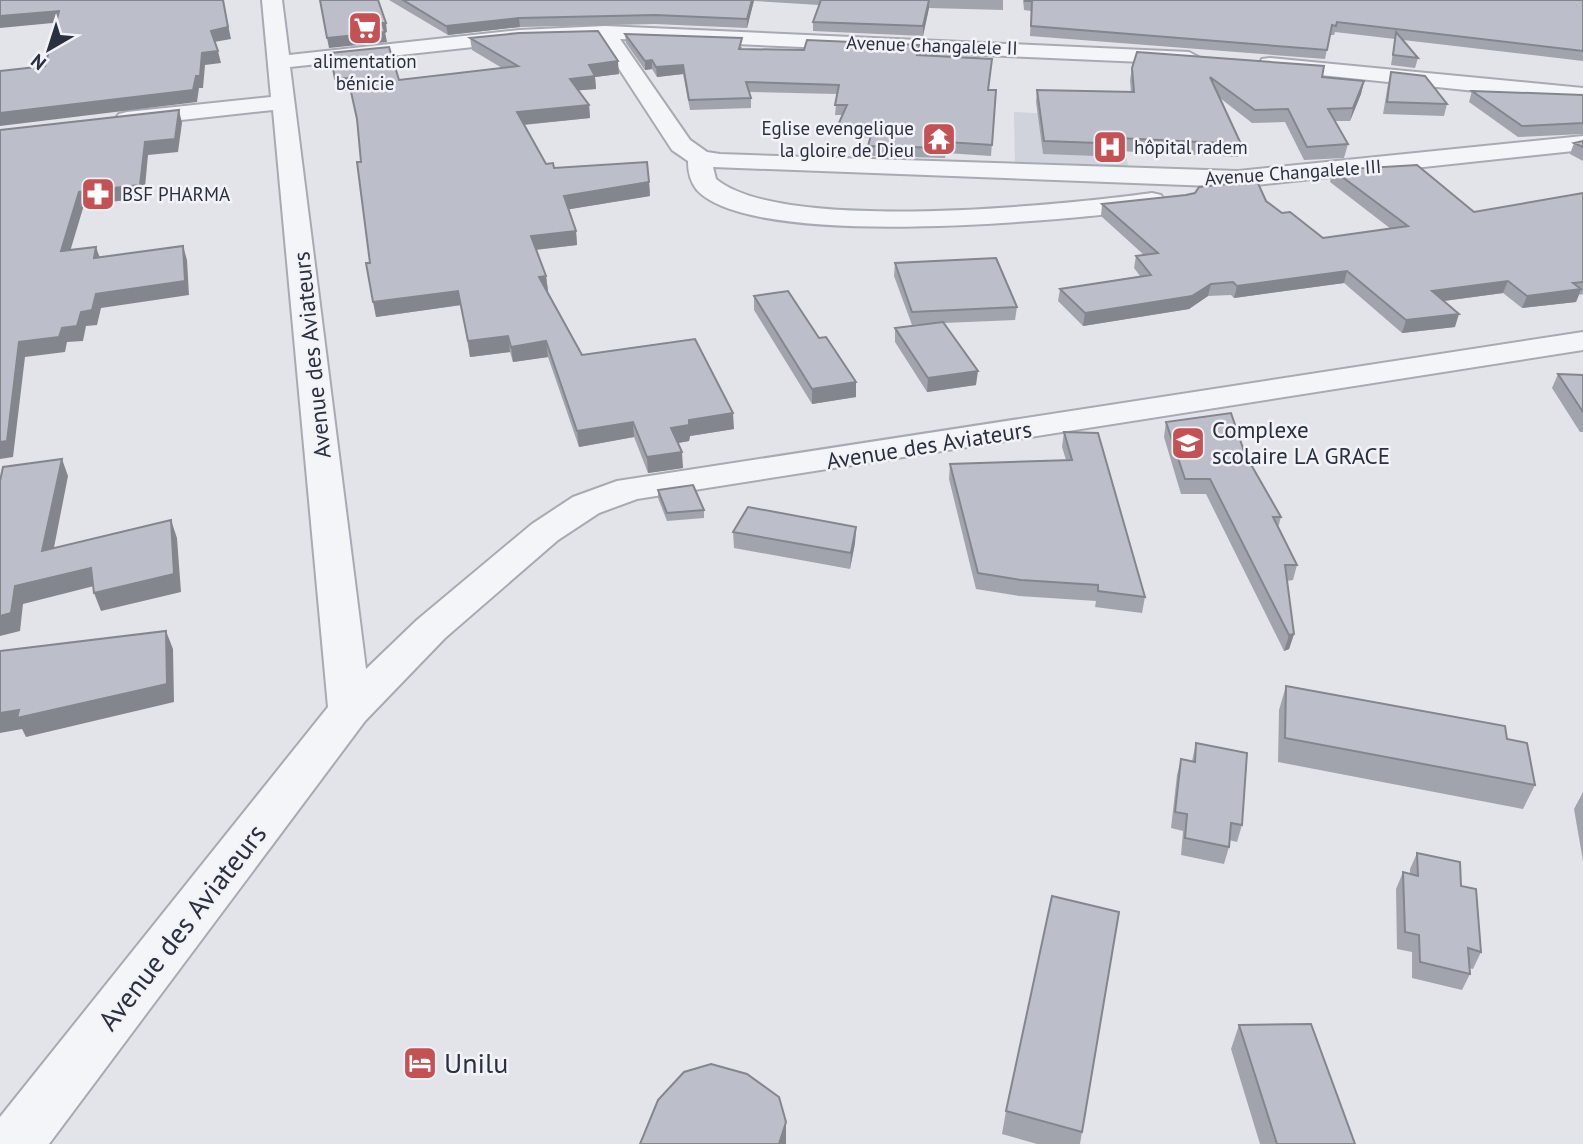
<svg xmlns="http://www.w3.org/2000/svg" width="1583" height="1144" font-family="'PT Sans',sans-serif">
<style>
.built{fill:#d0d3db}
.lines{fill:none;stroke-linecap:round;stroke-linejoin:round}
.minor-casing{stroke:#a7aab3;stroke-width:4}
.minor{fill:#f4f5f8;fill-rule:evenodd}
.wall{fill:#a2a4ad}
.shaded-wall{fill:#84868d}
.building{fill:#bcbfc9;stroke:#84868d;stroke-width:2}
.labels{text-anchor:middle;stroke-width:5;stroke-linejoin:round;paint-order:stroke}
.far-street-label{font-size:19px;fill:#2b3040;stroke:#f1f3f7}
.far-poi-label{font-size:19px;fill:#2b3040;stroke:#f1f3f7;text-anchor:start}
.street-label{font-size:23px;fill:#2b3040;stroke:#f1f3f7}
.poi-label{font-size:23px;fill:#2b3040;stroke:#f1f3f7;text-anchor:start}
.near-street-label{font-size:28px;fill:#2b3040;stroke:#f1f3f7}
.near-poi-label{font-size:28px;fill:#2b3040;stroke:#f1f3f7;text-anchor:start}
</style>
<rect width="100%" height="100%" fill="#e2e4e9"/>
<path class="built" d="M1014 112 1119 118 1129 171 1015 168Z"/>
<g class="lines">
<g class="minor-casing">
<path id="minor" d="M262 0H282L289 55 520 30 605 26 1189 52 1200 58 1189 64 620 39 690 140 707 152 720 154 1238 171 1583 136V150L1238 187 713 167 716 179C782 234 1064 205 1152 193L1161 195 1165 201 1161 207 1152 209C1069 220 753 251 697 190 690 181 688 172 688 161L672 150 599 38 520 42 290 67 366 669 417 620 532 524 573 497 617 481 1583 332V350L637 499 599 513 558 540 445 638 365 721 49 1144H0V1117L328 707 273 110 127 126 119 124 115 119 119 114 127 112 271 97Z
M1270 58 1583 88V102L1262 69 1259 64 1262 59Z"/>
</g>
<use href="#minor" class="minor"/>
</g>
<path class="wall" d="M389 0H1003V10L929 8 923 36 813 31V22L819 5 754 1 747 28 655 24 520 27 448 35Z
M1023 0H1583V61L1403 40 1418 58 1415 68 1391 65 1395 39 1335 32 1334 35H1330L1325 59 1030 36 1031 11 1024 10Z
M625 34 742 47 741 49 919 55 988 90H996L991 156 946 153 945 158 868 156V146L870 138 837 135 838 125 842 115H835L837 94 749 92 751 98V108L690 110 683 74 657 77 652 69 645 70 626 43Z
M470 38 619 74 595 77 596 89 578 90 589 105 590 118 524 125 546 164 554 168 649 182 650 196 569 209 576 231 577 245 536 250 546 276 548 291H547L582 355 734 429 690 436 689 441 678 443 683 468 648 473 634 437 579 447 548 357 513 362 510 352 470 357 461 305 376 317 357 120 351 90 337 92 330 53 399 80 502 68 472 50Z
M1132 68 1322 77 1364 81 1361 94 1350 121H1335L1348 144 1344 158 1304 160 1285 122 1252 123 1220 98 1241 144 1238 157 1098 150 1097 156 1043 154 1036 102 1037 90 1131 92 1130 80Z
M1391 72 1447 104 1444 116 1383 114 1388 84Z
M1472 91 1583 95V134L1518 137 1469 102Z
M1583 141V161L1570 154 1574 143Z
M1333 170 1474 212 1583 193V294L1579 295 1576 302 1522 308 1503 293 1444 301 1455 327 1402 333 1344 283 1234 298 1231 295 1208 296 1189 309 1083 326 1058 301 1060 289 1140 276 1134 268 1136 256 1144 255 1101 216 1102 204 1266 201 1282 213 1323 238 1391 229 1330 182Z
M895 263 1017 307 1015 320 944 323 976 385 927 392 895 342V328L924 324 912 325 894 276Z
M754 296 856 397 812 404 754 310Z
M1558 374 1583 375V432H1580L1552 388Z
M1166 422 1245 454 1281 517 1278 528 1297 565 1293 580 1287 581 1294 634 1289 649 1284 651 1206 494H1181L1164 437Z
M1064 432 1145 597 1142 613 1095 607 1096 601 1019 596 976 589 949 479 950 464 1066 460 1062 447Z
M658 490 704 510V518L667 521 658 498Z
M856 527 855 543 850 569 734 548 733 532Z
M1286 686 1507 739 1535 785 1523 809 1278 762 1279 710Z
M1196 743 1242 825 1237 842 1229 840V847L1224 864 1181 855 1183 831 1171 828 1177 775 1181 759 1192 761Z
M1583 792V861L1574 809Z
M1417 853 1461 886 1481 952 1473 969 1469 968 1470 974 1462 990 1412 978V952L1397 949 1396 889 1403 872 1410 874V869Z
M1239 1025 1355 1144H1260L1231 1049Z
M1006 1111 1082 1132 1080 1144H1037L1002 1134Z"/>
<path class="shaded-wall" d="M223 0 231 39 214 42 211 31Z
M752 0H754L747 28V19Z
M929 0V8L923 36V26Z
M59 11 63 22 0 28V16Z
M519 18 520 27 448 35 446 26Z
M382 23H386L387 32H385L387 42 329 48 327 38Z
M218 51 221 63 205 65 203 88H199L197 102 0 126V113L202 53Z
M652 60V69L645 70V61Z
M618 61 619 74 595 77 596 89 571 91 570 79 589 65Z
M683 65V74L657 77 656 67Z
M348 78 351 90 337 92 335 79Z
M1364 81 1361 94 1350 121 1353 108Z
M589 105 590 118 519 125 517 112Z
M179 110 182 123 178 152 148 155 144 198 84 205 66 265 61 251 79 192 145 142Z
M649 182 650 196 565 210 564 196Z
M576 231 577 245 532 250 531 236Z
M183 246 187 260 189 295 101 308 97 325 86 326 83 341 67 342 65 352 25 357 13 457 0 459V442L19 342 62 328 81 312 96 294Z
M96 247 101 261 94 258Z
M1347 271 1344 283 1234 298 1237 286Z
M546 276 548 291 541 292 539 277Z
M1508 281 1503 293 1428 303 1432 291Z
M1211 284 1208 296 1189 309 1083 326 1085 313Z
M1581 289 1576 302 1522 308 1527 296Z
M458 291 461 305 376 317 373 302Z
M1459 314 1455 327 1402 333 1406 320Z
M508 336 510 352 470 357 468 341Z
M546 341 548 357 513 362 511 347Z
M978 371 976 385 927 392 928 378Z
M856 382V397L812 404V389Z
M733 413 734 429 690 436 689 441 672 444 671 428 689 420Z
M633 422 634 437 579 447 577 431Z
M682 452 683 468 648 473 647 457Z
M62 459 68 476 50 568 42 551Z
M171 520 177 538 181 592 101 611 94 593Z
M856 527 855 543 850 569 851 553Z
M91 568 98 585 23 604 20 631 0 636V616L15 586Z
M166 631 173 649 174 702 26 737 22 729 0 733V713Z
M1294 634 1289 649 1284 651 1289 635Z
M786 1122V1144H779Z"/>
<path class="building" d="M0 0H223L228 27 211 31 218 51 202 53 200 76H196L193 90 0 113V71L45 66 59 11 0 16Z
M320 0H378L386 23H382L385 32 327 38Z
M403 0H752L747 19 655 15 519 18 446 26Z
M821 0H929L923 26 813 22Z
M1025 0H1583V51L1337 22 1336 26 1332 25 1327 50 1031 26 1032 1H1025Z
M598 31 618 61 589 65 595 76 570 79 589 105 517 112 546 164 553 163 554 168 647 162 649 182 564 196 576 231 531 236 546 276 539 277 582 355 695 339 733 413 689 420V425L671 428 682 452 647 457 633 422 577 431 546 341 511 347 508 336 468 341 458 291 373 302 366 263H370L357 162H361L357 119 348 78 335 79 330 53 389 47 399 80 518 66 470 38 519 33Z
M1396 32 1418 58 1393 55Z
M625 34 742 38 739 49 804 50 807 40 919 45 917 55 992 59 988 90H996L992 145 947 142 946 148 868 146 873 128 838 125 847 105H835L839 85 746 82 751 98 689 100 683 65 656 67 652 60 645 61Z
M1137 52 1324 66 1322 77 1364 81 1353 108 1328 109 1348 144 1307 147 1288 109 1255 110 1210 77 1241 144 1098 137 1099 143 1044 141 1037 90 1134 92 1132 68Z
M1391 72 1425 76 1447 104 1387 102Z
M1472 91 1583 95V123L1522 126Z
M179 110 175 139 145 142 140 185 79 192 61 251 96 247 94 258 183 246 185 281 96 294 92 310 81 312 77 326 62 328 59 337 19 342 7 441 0 442V130Z
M1583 141V147L1574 143Z
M1417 165 1474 212 1583 193V282L1573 283 1581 289 1527 296 1508 281 1432 291 1459 314 1406 320 1347 271 1237 286 1233 282 1211 284 1192 296 1085 313 1060 289 1151 275 1136 256 1158 253 1102 204 1186 195 1195 193 1199 187 1257 181 1266 201 1282 213 1290 212 1323 238 1408 226 1333 170Z
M996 258 1017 307 912 312 895 263Z
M788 291 819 338 826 337 856 382 812 389 754 296Z
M943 322 978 371 928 378 895 328Z
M1558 374 1583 375V412Z
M1231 413 1245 454 1281 517H1273L1297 565H1285L1294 634 1289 635 1210 479H1185L1166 422Z
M1064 432 1098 433 1145 597 1098 591V585L1021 580 978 573 950 464 1072 460Z
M62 459 42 551 171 520 174 574 94 593 91 568 15 586 11 613 0 616V481L3 467Z
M693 485 704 510 667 513 658 490Z
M748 507 856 527 851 553 733 532Z
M166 631 167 684 17 718 19 710 0 713V651Z
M1286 686 1505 726 1507 739 1527 743 1535 785 1285 738Z
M1196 743 1247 753 1242 825 1231 823 1229 847 1185 838 1187 814 1175 812 1181 759 1195 762Z
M1417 853 1460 862 1461 886 1476 889 1481 952 1468 948 1470 974 1420 962 1419 935 1405 932 1403 872 1418 876Z
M1052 896 1119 912 1082 1132 1006 1111Z
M1311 1024 1355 1144H1277L1239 1025Z
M711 1064 747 1074 779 1097 786 1122 779 1144H640L658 1100 684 1072Z"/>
<defs>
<g id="supermarket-square" transform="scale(1.75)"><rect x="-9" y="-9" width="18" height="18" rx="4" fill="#c45154" stroke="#f1f3f7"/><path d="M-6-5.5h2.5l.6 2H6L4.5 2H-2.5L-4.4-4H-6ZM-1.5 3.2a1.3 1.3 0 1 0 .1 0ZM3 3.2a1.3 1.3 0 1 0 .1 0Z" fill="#fff"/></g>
<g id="temple-square" transform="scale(1.75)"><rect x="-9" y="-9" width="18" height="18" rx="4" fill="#c45154" stroke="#f1f3f7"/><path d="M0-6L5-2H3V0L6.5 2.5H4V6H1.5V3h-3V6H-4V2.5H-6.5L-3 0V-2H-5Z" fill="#fff"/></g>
<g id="hospital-square" transform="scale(1.75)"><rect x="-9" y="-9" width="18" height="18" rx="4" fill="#c45154" stroke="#f1f3f7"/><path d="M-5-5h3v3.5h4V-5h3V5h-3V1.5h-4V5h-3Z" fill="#fff"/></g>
<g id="pharmacy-square" transform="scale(1.75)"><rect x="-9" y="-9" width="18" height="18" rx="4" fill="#c45154" stroke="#f1f3f7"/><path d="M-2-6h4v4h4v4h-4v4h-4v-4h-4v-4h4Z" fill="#fff"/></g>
<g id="school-square" transform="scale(1.75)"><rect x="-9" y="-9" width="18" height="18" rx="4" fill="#c45154" stroke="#f1f3f7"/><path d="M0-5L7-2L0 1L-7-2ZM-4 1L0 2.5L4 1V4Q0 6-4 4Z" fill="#fff"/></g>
<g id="hotel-square" transform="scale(1.75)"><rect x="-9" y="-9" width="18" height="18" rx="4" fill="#c45154" stroke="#f1f3f7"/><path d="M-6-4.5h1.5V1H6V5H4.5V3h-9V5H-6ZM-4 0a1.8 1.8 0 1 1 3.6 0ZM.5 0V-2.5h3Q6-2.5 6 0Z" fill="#fff"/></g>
</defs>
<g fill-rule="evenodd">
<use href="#supermarket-square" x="365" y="28"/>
<use href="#temple-square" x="939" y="139"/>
<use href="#hospital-square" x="1110" y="147"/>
<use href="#pharmacy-square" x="98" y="194"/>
<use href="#school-square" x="1188" y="443"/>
<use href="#hotel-square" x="420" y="1063"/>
</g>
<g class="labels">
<g class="far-street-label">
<text transform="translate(932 45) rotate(2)" y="7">Avenue Changalele II</text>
<text transform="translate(1293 172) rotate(-4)" y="7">Avenue Changalele III</text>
</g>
<g class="far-poi-label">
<text x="365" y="68" text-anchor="middle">alimentation<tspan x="365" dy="22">bénicie</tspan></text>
<text x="914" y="135" text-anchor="end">Eglise evengelique<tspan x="914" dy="22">la gloire de Dieu</tspan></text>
<text x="1134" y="154">hôpital radem</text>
<text x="122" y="201">BSF PHARMA</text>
</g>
<g class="street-label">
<text transform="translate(312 355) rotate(-96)" y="8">Avenue des Aviateurs</text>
<text transform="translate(929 445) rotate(-9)" y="8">Avenue des Aviateurs</text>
</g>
<g class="poi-label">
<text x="1212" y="438">Complexe<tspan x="1212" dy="26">scolaire LA GRACE</tspan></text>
</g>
<g class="near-street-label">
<text transform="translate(182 927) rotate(-52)" y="10">Avenue des Aviateurs</text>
</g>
<g class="near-poi-label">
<text x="444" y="1073">Unilu</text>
</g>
</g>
<g transform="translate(49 49) rotate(219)" stroke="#f1f3f7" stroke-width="5" paint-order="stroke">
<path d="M0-5L12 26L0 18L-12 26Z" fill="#2b3040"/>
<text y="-10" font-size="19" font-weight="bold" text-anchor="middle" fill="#2b3040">N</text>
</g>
</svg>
